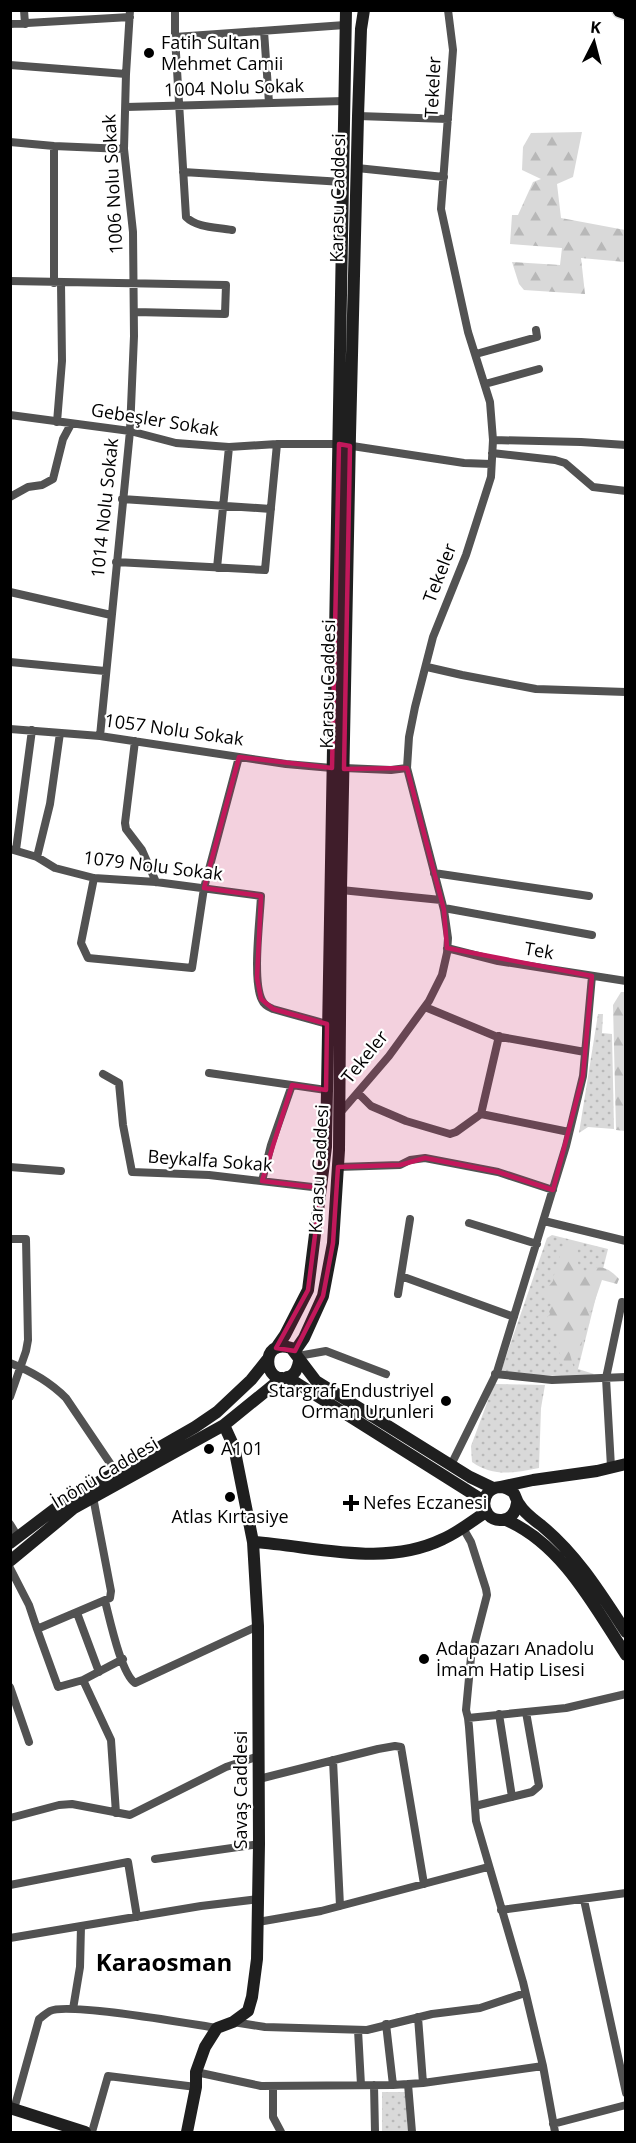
<svg xmlns="http://www.w3.org/2000/svg" width="636" height="2143" font-family="'Open Sans',sans-serif">
<style>
.green{fill:url(#green-dots)}
.forest{fill:url(#forest-firs)}
.lines{fill:none;stroke-linecap:round;stroke-linejoin:round}
.highway-casing{stroke:#dbdbdb;stroke-width:18}
.street{stroke:#525252;stroke-width:8}
.secondary{stroke:#1f1f1f;stroke-width:12}
.highway{stroke:#000;stroke-width:15}
.marked{fill:#c2185b;fill-opacity:0.2;stroke:#c2185b;stroke-width:4.5;stroke-linejoin:round}
.poi-dot{fill:#000;stroke:#fff;stroke-width:2}
.labels{text-anchor:middle;stroke-width:4.5;stroke-linejoin:round;paint-order:stroke}
.poi-label{font-size:18px;fill:#000;stroke:#fff;text-anchor:start}
.street-label{font-size:18px;fill:#000;stroke:#fff}
.district-label{font-size:24px;font-weight:bold;fill:#000;stroke:#fff}
</style>
<defs>
<pattern id="green-dots" width="8" height="8" patternUnits="userSpaceOnUse" patternTransform="scale(1.5)"><rect width="8" height="8" fill="#d9d9d9"/><path d="M2 2h.1M6 6h.1" fill="none" stroke="#b8b8b8" stroke-width="1.8" stroke-linecap="round"/></pattern>
<pattern id="forest-firs" width="22" height="20" patternUnits="userSpaceOnUse" patternTransform="scale(1.5)"><rect width="22" height="20" fill="#d9d9d9"/><path d="M5 1l3.5 6h-7zM16 11l3.5 6h-7z" fill="#b8b8b8"/></pattern>
</defs>
<rect width="100%" height="100%" fill="#fff"/>
<path class="green" d="M598 1014H603L602 1033 612 1034 614 1129 588 1127 579 1133Z
M552 1235 608 1249 578 1369 594 1374 590 1377 505 1374 501 1371 547 1238Z
M494 1384 545 1385 541 1408 539 1468C514 1473 493 1477 472 1462L471 1446Z
M382 2092H405L408 2132H382Z"/>
<path class="forest" d="M582 132 573 177 557 184 561 218 625 230V262L581 258 585 294 524 290 519 284 512 262 560 265 562 248 510 244 512 215H518L533 182 541 179 522 170 523 147 531 133Z
M621 992H625V1131L616 1130 613 1005Z
M567 1242 578 1244C578 1257 574 1266 587 1273 599 1263 609 1268 619 1279L617 1284 602 1280 591 1312 587 1310 590 1317 586 1322 579 1357 570 1354 574 1369C558 1361 557 1347 559 1331L546 1319 550 1314 548 1308 553 1303 545 1298V1291L553 1281 556 1264 561 1263C558 1255 561 1248 567 1242Z"/>
<g class="lines">
<g class="highway-casing">
<path id="highway" d="M620 10 626 12"/>
</g>
<path class="street" d="M24 10 25 24
M175 10V37L186 217C197 228 217 227 232 230
M10 24 130 17
M264 31 269 103
M175 37 345 25
M10 65 126 74
M126 107 344 101
M358 116 448 119
M10 142 54 146 124 149
M54 146V283
M357 168 444 177
M183 172 343 182
M10 281 226 285 225 314 134 312
M476 354 537 337 536 330
M485 384 539 369
M10 415 130 431 176 443 229 447 277 444H339L464 463 491 464
M57 422 62 361 61 283
M493 440 581 442 626 445
M492 453 555 460 565 463 593 487 626 491
M10 497 28 487 42 485 53 479 63 439 71 424
M122 499 271 509
M116 562 265 570 277 444
M217 568 229 447
M10 592 111 615
M10 662 105 671
M427 667 462 675 536 689 626 692
M10 729 100 736 286 764 332 768
M100 736 130 431 134 336 133 232 124 149 126 74 130 10
M135 741 125 823 126 829 142 850 156 882
M344 768 391 770 407 768
M10 849 37 857 55 868 94 878 156 882 261 896C260 919 252 981 262 1000 264 1005 268 1007 273 1009L327 1024
M16 850 32 730
M37 857 50 804 60 733
M434 873 589 896
M94 878 81 943 88 958 192 968 204 888 239 757
M341 890 441 900
M444 908 592 935
M447 948 498 961 626 981
M425 1007 495 1036 585 1052
M209 1073 326 1090
M103 1074 119 1083 123 1125 132 1172 209 1175 321 1188
M358 1093 371 1106 406 1121 450 1134 456 1132 481 1114 499 1036
M340 1113 389 1056 429 1001 442 975 447 953 448 938 444 910 407 768 409 737 415 707 433 637 466 555 491 477 493 440 490 402 468 332 441 209 453 50 448 10
M481 1114 569 1132
M10 1167 61 1171
M338 1167 400 1165 410 1160 425 1158 498 1172 553 1190
M262 1181 271 1145 292 1085
M544 1221 626 1241
M469 1223 537 1244
M10 1239H26L28 1340 26 1351 10 1397
M401 1276 514 1317
M398 1294 410 1219
M298 1356 326 1351 386 1374
M10 1363C31 1371 50 1382 66 1398L116 1472
M495 1374 552 1380 626 1377
M451 1465 497 1372 566 1146 583 1076 592 976
M611 1467 606 1378 622 1302
M93 1497 111 1591 110 1598 37 1629 58 1687 83 1680 111 1740 116 1813
M10 1524 18 1537
M463 1528 471 1542 486 1589 487 1595 471 1657 466 1710 468 1718
M10 1568 29 1605 37 1629
M105 1601C110 1620 121 1673 135 1683L258 1626
M77 1613 99 1672
M83 1680 123 1659
M10 1687 29 1742
M526 1712 566 1708 626 1694
M499 1714 512 1797
M333 1760 340 1906
M259 1779 378 1749 395 1746 401 1747 424 1884
M475 1806 532 1792 539 1786 526 1712 468 1718 469 1727 476 1821 523 1982 543 2066 555 2132
M10 1818 59 1805 72 1804 130 1815 226 1767 259 1756
M155 1859 259 1844
M10 1885 128 1862 137 1917
M584 1900 626 2093
M501 1910 626 1893
M258 1922 321 1911 488 1867
M10 1938 81 1926
M73 2009 80 1967 81 1926 201 1906 259 1899
M418 2017 423 2083
M233 2022 265 2027 367 2030 432 2014 480 2008 525 1993
M386 2024 393 2085
M358 2030 361 2085
M196 2072 261 2086 393 2085 423 2083 543 2066
M408 2084 412 2132
M374 2085 375 2132
M273 2086V2117L281 2132
M14 2109 39 2019C42 2017 46 2013 50 2011 68 2002 190 2024 217 2028
M553 2124 626 2105
M92 2132 108 2076 196 2087"/>
<path class="secondary" d="M276 1348 285 1335 308 1290 326 1147 346 10
M295 1351 304 1338 323 1296 333 1243 339 1150 341 890 350 435 358 116 361 29 364 10
M299 1361C298 1368 296 1374 289 1377 263 1387 259 1337 291 1348L316 1381 470 1477 493 1488
M287 1377 484 1501
M500 1487 533 1480 597 1471 626 1464
M517 1503C516 1512 510 1521 500 1520 479 1519 479 1488 500 1487 505 1487 509 1489 513 1492 516 1496 516 1500 519 1504 524 1513 534 1520 542 1526 578 1556 601 1594 626 1632
M506 1520C562 1544 594 1606 626 1655
M253 1542C315 1546 383 1568 443 1539 459 1532 472 1521 486 1512
M10 1543 64 1502 195 1427 217 1412 251 1380 267 1360
M10 1561 74 1508 224 1425 282 1378
M10 2108 85 2132
M187 2132 196 2087V2072L205 2047 217 2028 233 2022 248 2011 252 1997 257 1959 259 1844 258 1626 253 1542 234 1447 224 1425"/>
<use href="#highway" class="highway"/>
</g>
<path class="marked" d="M339 444 350 446 344 769 407 768 444 910 447 948 592 976 583 1076 553 1190 498 1172 425 1158 400 1165 338 1167 333 1243 323 1296 295 1351 276 1348 308 1290 321 1188 262 1181 292 1085 326 1090 327 1024 273 1009 261 999 257 978 261 896 204 888 239 757 332 768Z"/>
<g class="poi-dot">
<circle cx="149" cy="53" r="6"/>
<circle cx="446" cy="1401" r="6"/>
<circle cx="209" cy="1449" r="6"/>
<circle cx="230" cy="1497" r="6"/>
<path d="M348 1494h6v6h6v6h-6v6h-6v-6h-6v-6h6z"/>
<circle cx="424" cy="1659" r="6"/>
</g>
<g class="labels">
<g class="poi-label">
<text x="161" y="49">Fatih Sultan<tspan x="161" dy="21">Mehmet Camii</tspan></text>
<text x="434" y="1397" text-anchor="end">Stargraf Endustriyel<tspan x="434" dy="21">Orman Urunleri</tspan></text>
<text x="221" y="1455">A101</text>
<text x="363" y="1509">Nefes Eczanesi</text>
<text x="230" y="1523" text-anchor="middle">Atlas Kırtasiye</text>
<text x="436" y="1655">Adapazarı Anadolu<tspan x="436" dy="21">İmam Hatip Lisesi</tspan></text>
</g>
<g class="street-label">
<text transform="translate(433 87) rotate(-87)" y="6">Tekeler</text>
<text transform="translate(234 88) rotate(-2)" y="6">1004 Nolu Sokak</text>
<text transform="translate(113 184) rotate(-93)" y="6">1006 Nolu Sokak</text>
<text transform="translate(338 198) rotate(-89)" y="6">Karasu Caddesi</text>
<text transform="translate(155 420) rotate(9)" y="6">Gebeşler Sokak</text>
<text transform="translate(105 508) rotate(-84)" y="6">1014 Nolu Sokak</text>
<text transform="translate(440 573) rotate(-69)" y="6">Tekeler</text>
<text transform="translate(328 684) rotate(-89)" y="6">Karasu Caddesi</text>
<text transform="translate(174 730) rotate(8)" y="6">1057 Nolu Sokak</text>
<text transform="translate(153 866) rotate(7)" y="6">1079 Nolu Sokak</text>
<text transform="translate(539 951) rotate(10)" y="6">Tek</text>
<text transform="translate(365 1057) rotate(-51)" y="6">Tekeler</text>
<text transform="translate(210 1161) rotate(4)" y="6">Beykalfa Sokak</text>
<text transform="translate(319 1169) rotate(-87)" y="6">Karasu Caddesi</text>
<text transform="translate(105 1473) rotate(-31)" y="6">İnönü Caddesi</text>
<text transform="translate(241 1790) rotate(-90)" y="6">Savaş Caddesi</text>
</g>
<g class="district-label">
<text x="164" y="1971">Karaosman</text>
</g>
</g>
<rect width="636" height="2143" fill="none" stroke="#000000" stroke-width="24"/>
<g transform="translate(594 42) rotate(6)" stroke="#ffffff" stroke-width="4.5" paint-order="stroke">
<path d="M0-4.5L10 22L0 15L-10 22Z" fill="#000000"/>
<text y="-9" font-size="16" font-weight="bold" text-anchor="middle" fill="#000000">K</text>
</g>
</svg>
